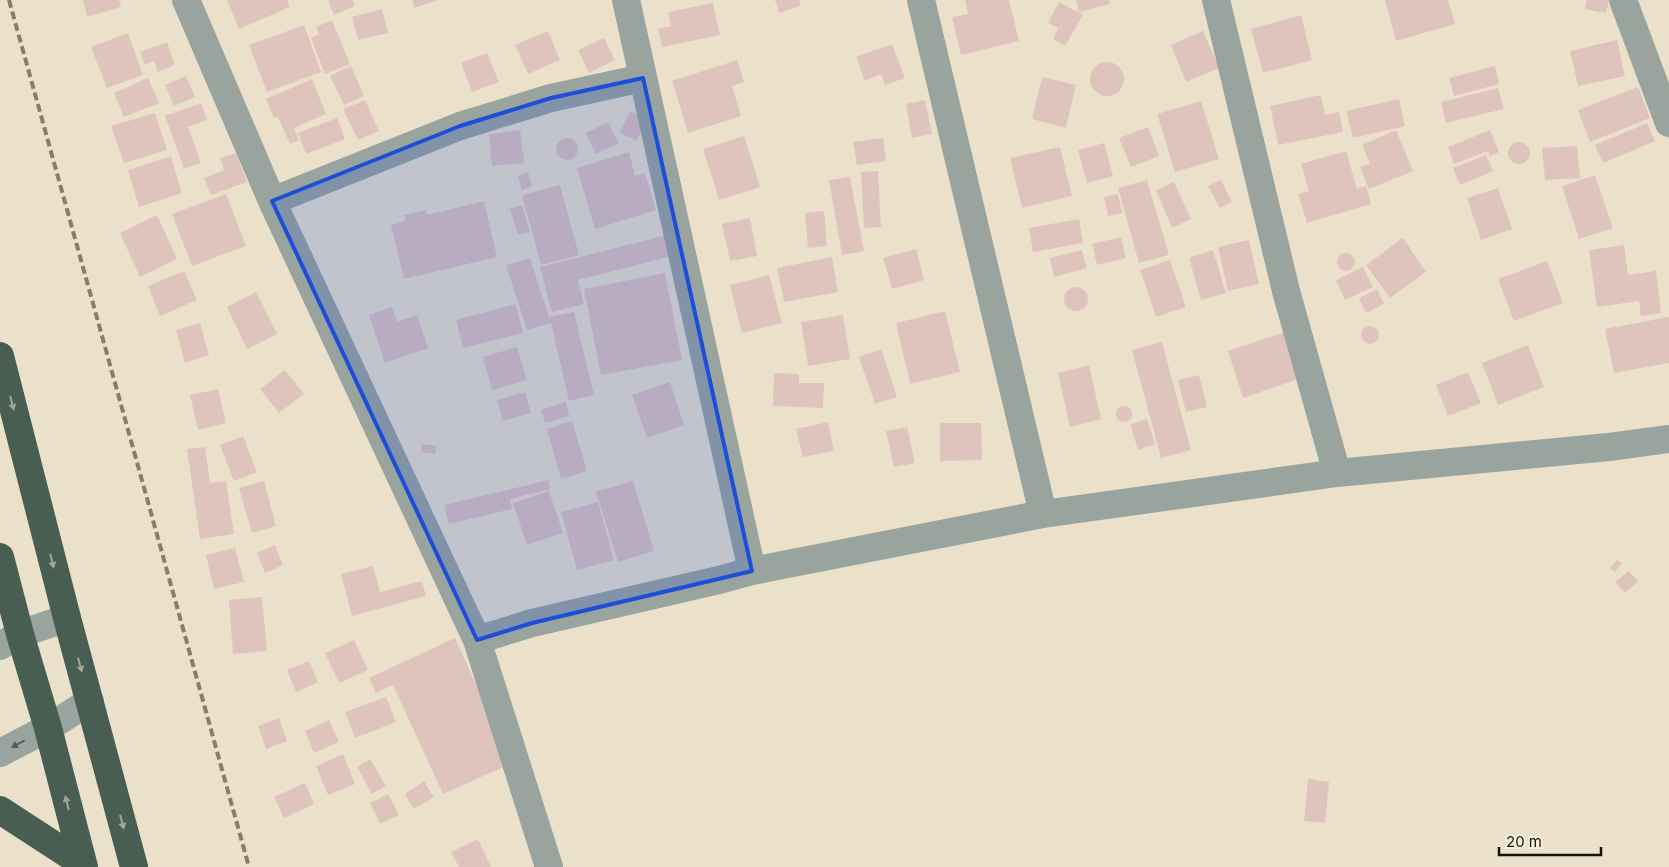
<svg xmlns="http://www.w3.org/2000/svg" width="1669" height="867" font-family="Inter,sans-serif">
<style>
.building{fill:#dfc4be}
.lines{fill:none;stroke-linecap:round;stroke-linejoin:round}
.minor{stroke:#99a49e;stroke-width:28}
.highway{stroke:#485e53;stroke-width:28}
.rail{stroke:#857e6f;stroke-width:4;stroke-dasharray:8 4;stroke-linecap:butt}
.oneway{fill:#a0a696}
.oneway2{fill:#575b54}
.marked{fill:#1d4ed8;fill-opacity:0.2;stroke:#1d4ed8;stroke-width:4;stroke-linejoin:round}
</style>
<rect width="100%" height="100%" fill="#ebe1cb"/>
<path class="building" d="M83 0H119L121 7 87 17Z
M227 0H287L290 7 239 29Z
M328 0H353L355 6 334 15Z
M412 0H438L414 8Z
M775 0H799L801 6 779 13Z
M965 0H1009L1019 41 961 55 952 17 968 14Z
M1076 0H1109L1110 4 1079 12Z
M1385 0H1448L1455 24 1396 41Z
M1587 0H1609L1606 13 1585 9Z
M1059 2 1083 15 1065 46 1053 39 1058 28 1048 23Z
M713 3 720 35 662 47 658 29 671 26 668 12Z
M382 9 388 33 358 40 352 17Z
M1301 15 1312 60 1263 73 1251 29Z
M332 20 350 64 325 74 311 38 319 34 316 27Z
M304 25 321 72 267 92 249 45Z
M548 31 560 60 528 74 515 45Z
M1203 31 1219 68 1186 82 1171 45Z
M128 33 143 75 107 88 91 47Z
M604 38 615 60 589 73 578 50Z
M1617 40 1625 76 1578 86 1570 51Z
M167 42 175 65 158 72 154 61 145 65 140 52Z
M892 44 905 78 885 85 881 74 865 81 856 57Z
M487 53 499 82 472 92 461 63Z
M737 60 744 82 732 86 741 116 688 133 672 81Z
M1090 79a17 17 0 1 1 34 0a17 17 0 1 1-34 0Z
M351 66 364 96 344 105 330 76Z
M1495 66 1499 84 1454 96 1449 78Z
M186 76 195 97 174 106 165 85Z
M1042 77 1076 85 1066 128 1032 119Z
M148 78 159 103 124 117 114 93Z
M312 79 326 114 294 128 299 140 290 144 278 117 274 118 266 99Z
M1638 87 1650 118 1590 142 1578 110Z
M1498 88 1504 109 1446 123 1441 102Z
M1321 95 1325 115 1339 112 1343 132 1278 145 1270 106Z
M1399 99 1405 126 1353 138 1346 111Z
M365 100 379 131 358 140 343 109Z
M925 100 932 134 912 138 906 104Z
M1201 101 1219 159 1175 172 1157 114Z
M201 103 207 120 188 127 201 163 184 169 165 116Z
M630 111 646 119 637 141 620 133Z
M155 113 167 150 124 163 111 126Z
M337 118 345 139 306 154 298 133Z
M608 122 619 143 596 154 586 133Z
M1647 123 1655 141 1603 163 1595 145Z
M1148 127 1159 156 1131 167 1119 138Z
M520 130 524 163 492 166 489 134Z
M1396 130 1413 171 1369 189 1360 167 1370 164 1362 145Z
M1490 130 1499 152 1490 156 1488 151 1454 164 1448 147Z
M744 136 760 187 719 200 703 149Z
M556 149a11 11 0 1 1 22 0a11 11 0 1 1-22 0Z
M883 138 886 161 857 165 853 142Z
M1508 153a11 11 0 1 1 22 0a11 11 0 1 1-22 0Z
M1104 143 1113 176 1087 183 1078 150Z
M1577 146 1580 178 1545 180 1542 148Z
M1060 147 1072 196 1022 208 1010 158Z
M1346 151 1357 189 1366 186 1371 204 1307 223 1298 194 1309 191 1301 164Z
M629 152 635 176 645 173 656 210 595 229 577 168Z
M236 153 247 182 211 195 204 178 224 170 220 158Z
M1486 155 1493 171 1460 185 1453 168Z
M171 156 182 193 139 207 128 170Z
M878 171 881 227 864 228 861 172Z
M528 172 532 186 522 190 518 176Z
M1595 175 1613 228 1579 239 1562 186Z
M850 177 864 251 842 255 829 180Z
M1147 180 1169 255 1139 263 1118 188Z
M1221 180 1232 202 1220 208 1208 186Z
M1174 182 1191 219 1172 228 1156 190Z
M560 185 579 255 541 265 522 195Z
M1498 188 1512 229 1481 240 1467 198Z
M226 194 246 246 192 266 172 214Z
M1118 194 1122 213 1108 216 1104 197Z
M484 201 497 257 404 279 391 225 406 221 404 215 426 210 427 215Z
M522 205 530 232 518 235 510 209Z
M824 211 827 246 808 248 805 213Z
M157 215 177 259 140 277 120 233Z
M750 218 757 256 730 261 722 224Z
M1079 219 1083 243 1033 252 1029 228Z
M667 235 672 256 578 280 584 304 552 312 540 267Z
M1121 237 1126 258 1097 265 1092 244Z
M1403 238 1426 272 1390 298 1366 265Z
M1249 240 1259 284 1228 291 1218 247Z
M1624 245 1628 275 1656 271 1661 313 1641 316 1639 301 1597 307 1589 250Z
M916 249 924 280 892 289 883 258Z
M1082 250 1087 268 1054 277 1050 258Z
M1213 250 1226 293 1201 300 1189 258Z
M1337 262a9 9 0 1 1 18 0a9 9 0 1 1-18 0Z
M832 257 838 292 784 302 777 268Z
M530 258 549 317 574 312 594 395 569 401 551 323 527 330 506 265Z
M1170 260 1186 307 1156 317 1140 270Z
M1547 261 1563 303 1514 321 1498 279Z
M1363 267 1373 287 1345 300 1336 280Z
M184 271 197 300 160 316 148 286Z
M665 273 682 360 601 375 584 289Z
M769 275 782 323 742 333 730 285Z
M1064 299a12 12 0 1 1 24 0a12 12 0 1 1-24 0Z
M1377 289 1384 304 1366 313 1359 298Z
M256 292 277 334 247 349 227 307Z
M516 304 523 333 463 348 456 320Z
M392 307 397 322 417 315 428 348 385 363 369 315Z
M945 311 960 372 910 384 896 323Z
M843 315 850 359 808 366 801 322Z
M1669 317V363L1614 373 1605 329Z
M200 323 209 355 185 363 176 330Z
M1361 335a9 9 0 1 1 18 0a9 9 0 1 1-18 0Z
M1285 332 1301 378 1243 398 1228 351Z
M1162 342 1191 450 1161 458 1132 350Z
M1528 345 1544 387 1498 405 1482 363Z
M517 347 527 380 492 390 483 357Z
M881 349 897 397 875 404 859 357Z
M1089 365 1101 419 1070 427 1058 373Z
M285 370 304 394 279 413 260 389Z
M1468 372 1481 403 1448 416 1436 385Z
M774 373 799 374V383H824L823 408 773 406Z
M1199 375 1207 407 1186 412 1178 380Z
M670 382 684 425 647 438 632 395Z
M218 389 226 423 198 430 190 395Z
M525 392 531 413 503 421 497 400Z
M566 402 569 416 545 423 541 410Z
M1116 414a8 8 0 1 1 16 0a8 8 0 1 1-16 0Z
M1147 419 1155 444 1138 450 1130 424Z
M572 421 587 471 561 479 547 429Z
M828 422 834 451 803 457 796 429Z
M940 423H981L982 460 940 461Z
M907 427 915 463 894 467 886 431Z
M243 436 257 472 234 481 220 445Z
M422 444 436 446 435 454 421 452Z
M205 447 210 483 226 481 234 534 200 539 187 449Z
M549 480 550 489 510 499 512 509 449 524 444 505Z
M264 481 276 526 252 533 239 488Z
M633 481 654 551 618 562 596 492Z
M549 491 563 533 527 545 513 503Z
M598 502 614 560 577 570 561 512Z
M275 545 283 565 265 573 257 553Z
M235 548 244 582 214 589 206 555Z
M1617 560 1622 563 1615 572 1610 568Z
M373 566 380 592 422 581 426 596 352 616 341 574Z
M1629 571 1638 581 1625 593 1615 582Z
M262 597 267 651 233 654 229 600Z
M455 638 512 763 443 794 393 685 376 693 369 678Z
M354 640 368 670 339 683 325 653Z
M309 661 318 682 296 692 287 670Z
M386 697 396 722 355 738 345 712Z
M279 718 287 741 266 749 258 726Z
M329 720 339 742 314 753 305 731Z
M343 754 355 784 328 795 316 766Z
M370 759 386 786 372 794 357 767Z
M1308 779 1329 782 1325 823 1304 821Z
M424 781 434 797 414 809 405 794Z
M305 783 314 804 284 818 274 797Z
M388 794 399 815 380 824 370 803Z
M478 839 491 867H459L451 852Z"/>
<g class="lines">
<path class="minor" d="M186 0 272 201 477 640 549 867
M626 0 752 571
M921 0 1043 514
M1216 0 1286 291 1337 473
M1623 0 1669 123
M272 201 460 126 551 98 643 78
M477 640 532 623 719 580 752 571 1043 514 1337 473 1609 447 1669 439
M0 646 20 634 67 618
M0 753 48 728 90 701"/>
<path class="highway" d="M0 356 67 618 134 867
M0 557 20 634 48 728 84 867
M0 810 83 864"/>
<path class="rail" d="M9 0 249 867"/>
</g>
<defs><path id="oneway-solid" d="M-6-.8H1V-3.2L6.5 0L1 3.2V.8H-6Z" transform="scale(1.25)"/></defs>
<g class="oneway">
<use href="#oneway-solid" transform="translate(12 403) rotate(76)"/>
<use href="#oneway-solid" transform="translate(52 561) rotate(76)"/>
<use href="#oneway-solid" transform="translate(80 665) rotate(75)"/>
<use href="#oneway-solid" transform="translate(67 803) rotate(-104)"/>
<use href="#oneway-solid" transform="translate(122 822) rotate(75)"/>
</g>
<use class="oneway2" href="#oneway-solid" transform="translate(18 744) rotate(152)"/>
<path class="marked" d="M643 78 752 571 532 623 477 640 272 201 460 126 551 98Z"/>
<path d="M1499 847v8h102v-8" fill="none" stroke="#15120a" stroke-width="2.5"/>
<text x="1506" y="847" font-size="15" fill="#15120a" stroke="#f8eed8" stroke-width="4" paint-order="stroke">20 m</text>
</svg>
